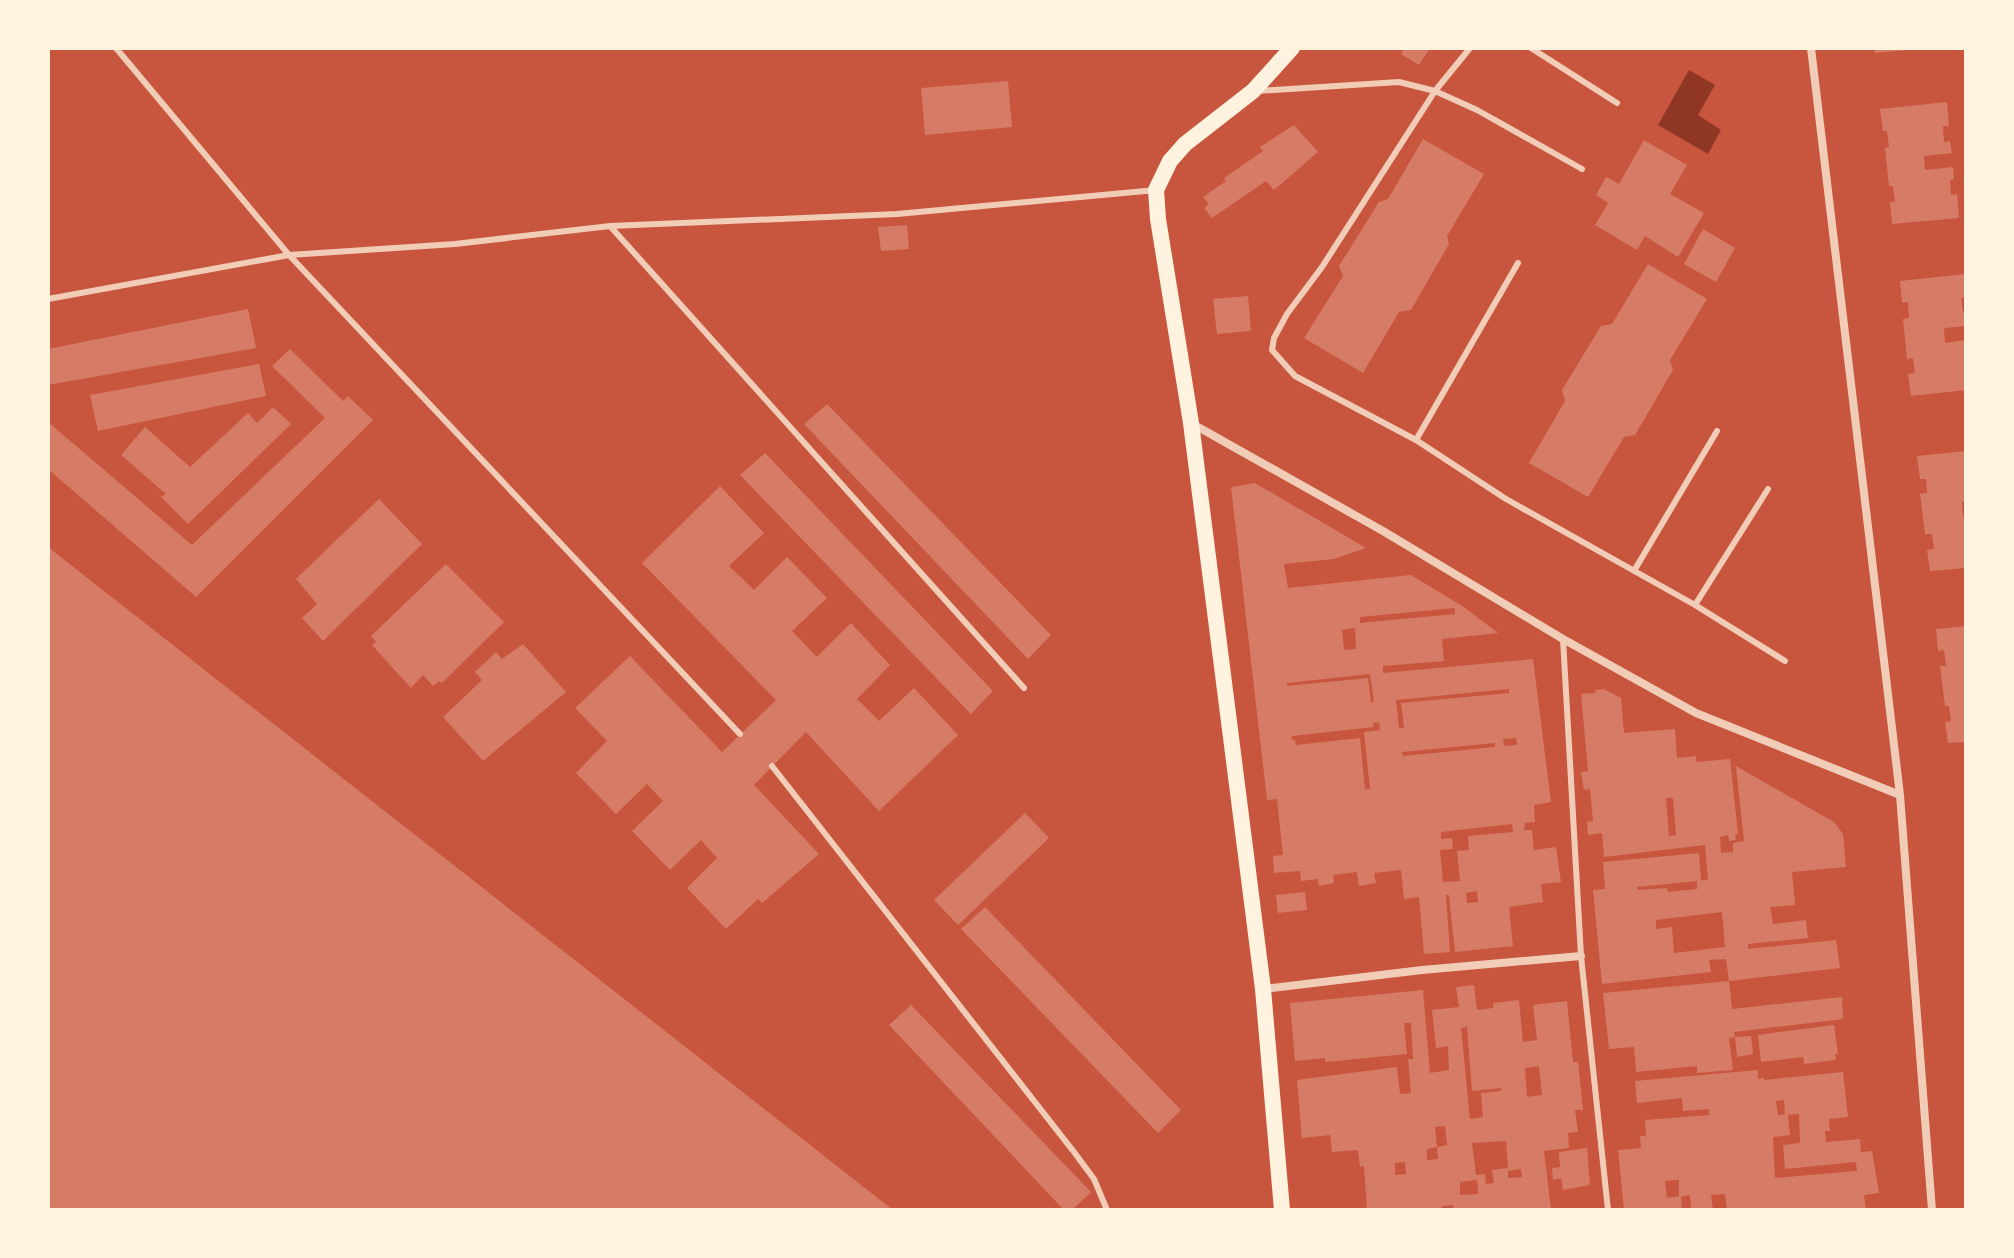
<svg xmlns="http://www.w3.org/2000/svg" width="2014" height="1258" font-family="'Titillium Web',sans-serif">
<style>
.water{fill:#8f3625}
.building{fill:#d67c66;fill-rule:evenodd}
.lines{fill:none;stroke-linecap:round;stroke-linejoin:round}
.service{stroke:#f1ccb7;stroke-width:6}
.minor{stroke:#f1ccb7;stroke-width:8}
.secondary{stroke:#fff3e0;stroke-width:16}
</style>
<rect width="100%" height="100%" fill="#c8553d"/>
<path class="water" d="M1689 70 1715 85 1698 115 1721 130 1708 154 1658 125Z"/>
<path class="building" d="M1404 48H1430L1419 65 1401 54Z
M1874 48H1907V50L1875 53Z
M1008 81 1012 127 925 135 921 88Z
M1947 102 1949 126H1943L1944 142 1950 141 1952 153 1924 156 1925 170 1953 167 1954 179 1950 180 1951 195 1957 194 1959 218 1892 224 1890 202H1895L1893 186H1889L1885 148 1889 147 1887 131H1883L1880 109Z
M1294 125 1318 152 1274 190 1266 181 1212 218 1204 208 1209 204 1203 197 1226 181 1224 178 1263 151 1260 147Z
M1423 139 1484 174 1447 236 1449 244 1411 310 1399 312 1363 373 1304 338 1343 276 1339 266 1379 202 1388 199Z
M1644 140 1687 165 1670 194 1704 213 1678 257 1645 236 1637 250 1595 225 1608 203 1596 195 1606 177 1619 184Z
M907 225 909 249 881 251 878 227Z
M1703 229 1735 248 1716 282 1684 264Z
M1648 264 1707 299 1670 360 1673 370 1635 435 1624 437 1588 497 1529 463 1565 401 1562 390 1601 326 1612 324Z
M1965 274 1966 297 1961 298 1963 312H1966V326L1944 328 1945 343 1966 340V390L1911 396 1908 374 1915 373 1913 358 1907 359 1903 319 1909 318 1908 302 1902 303 1900 281Z
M1248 296 1251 331 1217 334 1213 299Z
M248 309 256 348 48 385V349Z
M290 349 343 401 348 396 373 420 196 597 48 469V422L192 545 325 418 272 366Z
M259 364 266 396 98 431 90 395Z
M827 404 1051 635 1028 659 804 424Z
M273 407 291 424 188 524 161 497 166 494 121 455 145 427 190 467 248 413 257 423Z
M1966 451V502H1962L1963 517H1966V568L1930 571 1927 550 1934 549 1932 534H1925L1920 494 1927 493 1926 479H1920L1917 456Z
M765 453 993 691 971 714 740 475Z
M1255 483 1366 548 1334 559 1284 564 1288 588 1411 575 1464 607 1498 633 1442 639 1444 661 1383 666V673L1533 659 1551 802 1534 805 1535 822 1525 823 1524 830H1532L1534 850 1556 847 1561 882 1541 884 1543 902 1509 907 1513 946 1455 952 1449 895H1446L1450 952 1424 954 1419 897 1404 899 1401 870 1374 873 1376 883 1359 886 1357 872 1333 875 1334 883 1319 886 1318 879 1301 881 1300 871 1274 873 1273 856 1283 855 1277 799 1267 800 1231 487ZM1455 608V614L1360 623V617ZM1355 628 1356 649 1344 650 1342 630ZM1370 674 1374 702 1371 703 1368 678 1287 686V683ZM1509 689V693L1401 703 1404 728H1399L1396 700ZM1379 722 1380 730 1364 732 1370 789H1365L1360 738 1296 745 1295 740H1292V736L1374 727 1373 723ZM1516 738 1517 745 1504 746 1503 739ZM1495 743V747L1403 756 1402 752ZM1512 824 1513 832 1468 836 1469 850 1457 851 1460 881 1443 882 1440 850 1453 849 1452 838 1441 839V832ZM1477 891 1478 902 1467 903 1466 893Z
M720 486 764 533 729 566 754 590 787 557 827 598 792 631 817 657 851 623 890 665 857 699 879 721 914 688 958 735 879 811 806 732 754 785 819 854 762 903 758 899 726 929 687 888 717 858 701 840 670 870 632 831 663 801 647 784 616 814 576 773 607 741 575 708 630 656 722 752 776 700 642 563Z
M379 499 422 544 323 641 302 618 317 604 296 579Z
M48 547 609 987 893 1210H48Z
M446 564 504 622 442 683 439 681 433 686 423 675 411 688 372 645 376 642 371 636Z
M1966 626V742L1948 743 1945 722 1951 721 1949 706H1945L1940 666H1946L1944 650 1938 651 1936 629Z
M523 644 566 692 483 761 443 717 482 680 475 672 496 652 502 659Z
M1604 689 1621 698 1624 733 1675 729 1677 758 1696 756V762L1730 759 1738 834H1735L1736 840 1729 841 1728 835 1720 837 1721 853 1733 852V843L1744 841 1736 766 1834 822 1843 834 1846 867 1792 872 1795 905 1770 907 1773 924 1806 920 1808 938 1748 944V949L1836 940 1840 968 1729 981 1726 959 1709 960 1711 972 1602 984 1593 890 1605 889 1603 862 1699 853 1701 880H1708L1705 845 1604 857 1602 833 1588 835 1587 822 1593 821 1590 789 1584 790 1581 772 1588 771 1581 694 1596 693 1595 690ZM1666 798H1673L1676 835 1669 836ZM1697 881V889L1668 892 1667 888 1638 890 1637 887ZM1722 912 1725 947 1674 953 1672 927 1656 929V920Z
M1025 813 1049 838 958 925 934 900Z
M1305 892 1307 910 1278 913 1276 895Z
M985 907 1181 1110 1158 1133 961 929Z
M1729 981 1732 1009 1842 997 1843 1019 1734 1032 1735 1037 1751 1036 1753 1054 1737 1057 1735 1037 1729 1038 1733 1070 1697 1073V1066L1636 1072 1634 1047 1609 1049 1603 993Z
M1474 985 1477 1010 1493 1008V1003L1519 1000 1523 1042 1537 1040 1533 1005 1567 1001 1573 1062H1578L1583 1110H1575L1578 1132 1568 1133 1569 1148 1544 1151 1551 1209 1454 1210 1453 1205 1442 1206V1210H1367L1364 1166 1360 1167 1358 1150 1332 1152 1330 1135 1302 1138 1297 1080 1397 1067 1400 1094 1411 1093 1408 1059H1413L1411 1023H1404L1407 1054 1325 1062V1058L1295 1061 1290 1003 1423 990 1430 1073 1449 1070 1448 1046 1436 1048 1432 1010 1459 1007 1456 987ZM1467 1027 1472 1091 1501 1088V1091L1481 1093 1483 1117 1470 1119 1461 1028ZM1539 1066 1542 1095 1527 1097 1525 1068ZM1445 1126 1447 1145 1437 1147 1438 1159 1427 1160V1149L1437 1147 1435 1127ZM1506 1141 1508 1168 1492 1170 1494 1183 1486 1184 1485 1174 1476 1175 1472 1143ZM1405 1162 1406 1174 1395 1175V1163ZM1521 1169 1522 1177 1508 1178V1171ZM1477 1180 1478 1194 1460 1195V1182Z
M911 1005 1091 1192 1072 1210H1064L889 1025Z
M1834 1025 1838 1054H1835L1836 1060 1804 1064 1803 1057 1761 1062 1758 1035Z
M1758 1070V1079L1764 1078V1080L1843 1072 1848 1117 1829 1119 1830 1131H1825L1826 1142 1860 1139 1861 1152 1872 1151 1879 1193 1864 1195 1866 1210H1727L1725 1194 1711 1195 1713 1210H1691L1690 1195 1681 1197 1682 1210H1624L1618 1150 1641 1148 1640 1136H1646L1645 1120 1709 1115V1109L1683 1111 1682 1098 1637 1103 1635 1081ZM1784 1100 1785 1114 1778 1115 1776 1101ZM1799 1114 1800 1143 1783 1145 1785 1169 1856 1162 1857 1171 1775 1178 1773 1137 1790 1135 1788 1115ZM1679 1180V1196L1667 1198 1665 1181Z
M1587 1148 1590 1185 1563 1190 1561 1178 1553 1180 1552 1168 1560 1167 1559 1152Z"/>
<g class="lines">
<path class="service" d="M116 48 289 255 740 734
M1470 48 1435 91 1322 267 1287 314 1274 338 1272 350 1295 376 1416 440 1506 499 1695 605 1785 661
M1531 48 1617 103
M1257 91 1399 82 1435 91 1477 110 1582 169
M610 226 1024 688
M48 299 289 255 455 244 610 226 897 214 1156 190
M1416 440 1518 263
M1634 571 1717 431
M1695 605 1768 489
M1563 639 1581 956 1608 1210
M772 766 1074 1152 1094 1179 1107 1210"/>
<path class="minor" d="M1811 48 1900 795 1932 1210
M1191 423 1383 531 1563 639 1696 713 1900 795
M1264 989 1422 970 1581 956"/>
<path class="secondary" d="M1282 1210 1263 989 1191 423 1158 219 1156 190 1170 161 1185 144 1253 91 1292 48"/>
</g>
<rect width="2014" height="1258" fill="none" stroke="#fff3e0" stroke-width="100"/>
</svg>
